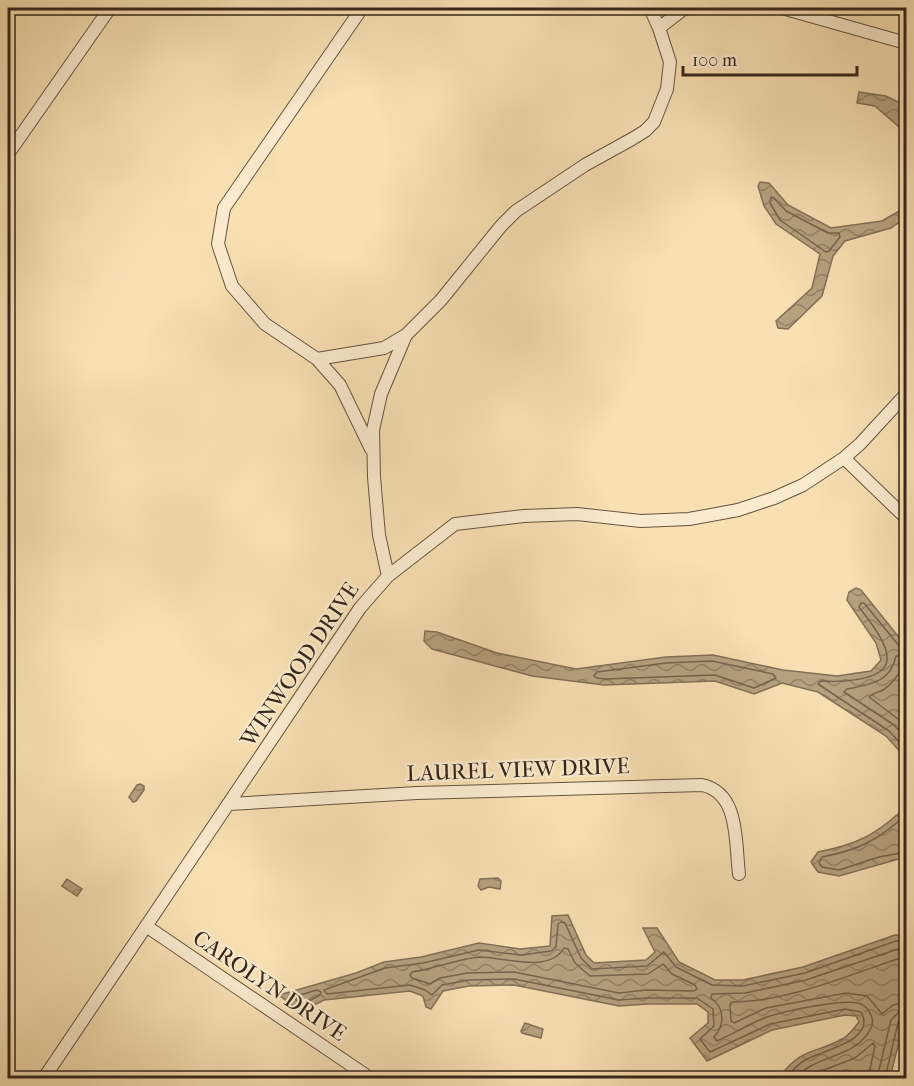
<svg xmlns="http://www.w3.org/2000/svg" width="914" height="1086" font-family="'IM FELL French Canon',serif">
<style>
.water{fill:url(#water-waves);stroke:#837057;stroke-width:1.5}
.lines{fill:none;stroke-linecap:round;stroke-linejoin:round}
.shore{stroke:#76644c;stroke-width:1.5}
.street-casing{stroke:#665440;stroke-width:14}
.street{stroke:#faebce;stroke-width:12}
.labels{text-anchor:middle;stroke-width:4.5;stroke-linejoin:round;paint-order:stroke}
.street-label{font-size:22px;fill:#36261a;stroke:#faebce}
</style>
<defs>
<pattern id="water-waves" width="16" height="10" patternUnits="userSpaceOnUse" patternTransform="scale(1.5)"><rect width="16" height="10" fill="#b6a17f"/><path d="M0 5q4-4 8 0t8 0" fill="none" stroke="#958367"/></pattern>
</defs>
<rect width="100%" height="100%" fill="#f8e0b3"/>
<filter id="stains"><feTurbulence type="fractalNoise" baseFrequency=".00333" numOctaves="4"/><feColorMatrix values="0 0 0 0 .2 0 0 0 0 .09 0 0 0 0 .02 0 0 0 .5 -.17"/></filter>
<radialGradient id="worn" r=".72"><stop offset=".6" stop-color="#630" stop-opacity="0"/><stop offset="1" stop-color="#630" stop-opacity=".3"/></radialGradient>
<path class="water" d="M859 92 886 96 906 106V133L875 106 857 103Z
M760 182 769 183 788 205 831 228 882 221 906 207V217L891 228 845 241 833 256 822 296 788 329 778 328 776 321 812 288 820 254 776 224 764 206 758 186Z
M856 588 861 590 906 646V758L886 736 818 692 782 683 754 694 715 681 604 685 532 676 432 649 424 641 425 631 437 632 497 653 576 669 666 657 713 655 783 670 837 676 871 671 881 660 876 643 847 600 849 592Z
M140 784 144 786V790L136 801 133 802 129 797 137 785Z
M906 807V857L839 876 818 872 811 862 818 852C859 844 875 835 906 807Z
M498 878 501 881 500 889 489 887 481 890 478 886 480 879Z
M67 879 82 889 77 896 62 886Z
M568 915 586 955 594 963 646 960 655 952 643 928H657L679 962 715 980H743L803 967 895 935H906V1013L890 1078H781V1075C803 1047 815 1054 842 1039 849 1036 854 1028 859 1022L856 1016 845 1015 772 1030 707 1061 690 1038 708 1023V1012L697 1004H647L619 1006 514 985 469 986 443 991 431 1009 426 1007 423 996 410 991 324 1000 301 1012 279 995 356 973 384 962 421 957 479 943 520 949 550 946 552 916Z
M525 1023 543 1029 541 1038 522 1033 521 1031Z"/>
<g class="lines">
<path class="shore" d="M771 197 774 198 786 211 828 233H839L840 237 829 251 826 252 780 220 770 203Z
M906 649 900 647 864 603H861L859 607C868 619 889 644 887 660 885 682 837 682 821 681L818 684 889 731 906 749
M906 656H896C890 683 871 684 847 689L844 692 894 725 906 738
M712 661 773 674 776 678 754 688 715 675 605 679 597 678 594 676 597 672 666 663Z
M906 665 903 666C899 675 891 685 883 690 877 693 873 693 869 697L906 725
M906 815C878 840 859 850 822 857L819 863 822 867 839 870 879 857 906 852
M564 948 568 949 575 963 590 976 648 974 663 964 672 974 695 985 697 989 694 991 646 990 619 993 514 972 467 973 440 978 430 984 412 978 410 975 412 972C432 969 462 958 480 957 504 957 549 974 564 948Z
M906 957 900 958C850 975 785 1002 732 1002L730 1005 731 1021 734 1023 766 1008 846 993 867 996 882 1014 893 1005 906 1002
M317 990 321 992 320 995 303 1004 296 1000 297 996Z
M787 1078C792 1070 798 1064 807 1059 824 1050 877 1040 861 1012L845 1009 770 1024 710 1052 700 1039 714 1026 713 1009 697 998H647L619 1000 514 979 469 980 442 985 432 995 425 990 410 985 327 994 324 990 385 968 423 963 479 950 521 955 551 951 556 947 558 924 561 922 565 923 581 958 592 969 647 966 664 952 676 967 712 985 743 986 805 973 896 941H906
M796 1078C815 1054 856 1059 871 1028 874 1022 872 1016 869 1011 866 1007 863 1004 858 1003 841 999 785 1011 767 1017 750 1023 734 1034 717 1041L714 1037C725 1025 725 1008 711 998L712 994 745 993 806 980 898 949 906 948
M807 1078 816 1073 855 1058 873 1043 875 1046 868 1078
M877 1078 891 1020 898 1013 906 1011
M885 1078 898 1023 901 1019 906 1018"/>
<g class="street-casing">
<path id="street" d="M362 8 224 208 218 244 232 286 265 324 317 359 340 385 371 449
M782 8 906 43
M659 28 685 8
M8 154 110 8
M317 359 384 348 406 335
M844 458 906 518
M388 576 379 535 374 477 373 430 381 394 406 335 441 300 501 226 516 211 585 165 632 139 645 131 654 122 667 89 670 62 659 28 650 8
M229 804 417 793 702 785C740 793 735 843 739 874
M146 926 370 1078
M44 1078 360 608 388 576 455 524 524 516 577 514 641 521 689 519 738 510 774 498 803 485 844 458 860 444 906 394"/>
</g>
<use href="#street" class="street"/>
</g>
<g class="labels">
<g class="street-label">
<text transform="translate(299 664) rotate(-56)" y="8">WINWOOD DRIVE</text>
<text transform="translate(518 769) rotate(-2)" y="8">LAUREL VIEW DRIVE</text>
<text transform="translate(270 985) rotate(34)" y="8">CAROLYN DRIVE</text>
</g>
</g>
<rect width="914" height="1086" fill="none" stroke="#f8e0b3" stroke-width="30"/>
<rect x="9" y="9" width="896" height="1068" fill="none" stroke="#36261a" stroke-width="3"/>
<rect x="15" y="15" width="884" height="1056" fill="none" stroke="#36261a" stroke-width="1.5"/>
<path d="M683 66v9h174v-9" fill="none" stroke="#36261a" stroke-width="3"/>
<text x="692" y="66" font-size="18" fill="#36261a" stroke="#faebce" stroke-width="4.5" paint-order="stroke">100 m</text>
<rect width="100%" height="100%" filter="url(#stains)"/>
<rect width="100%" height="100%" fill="url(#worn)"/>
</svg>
